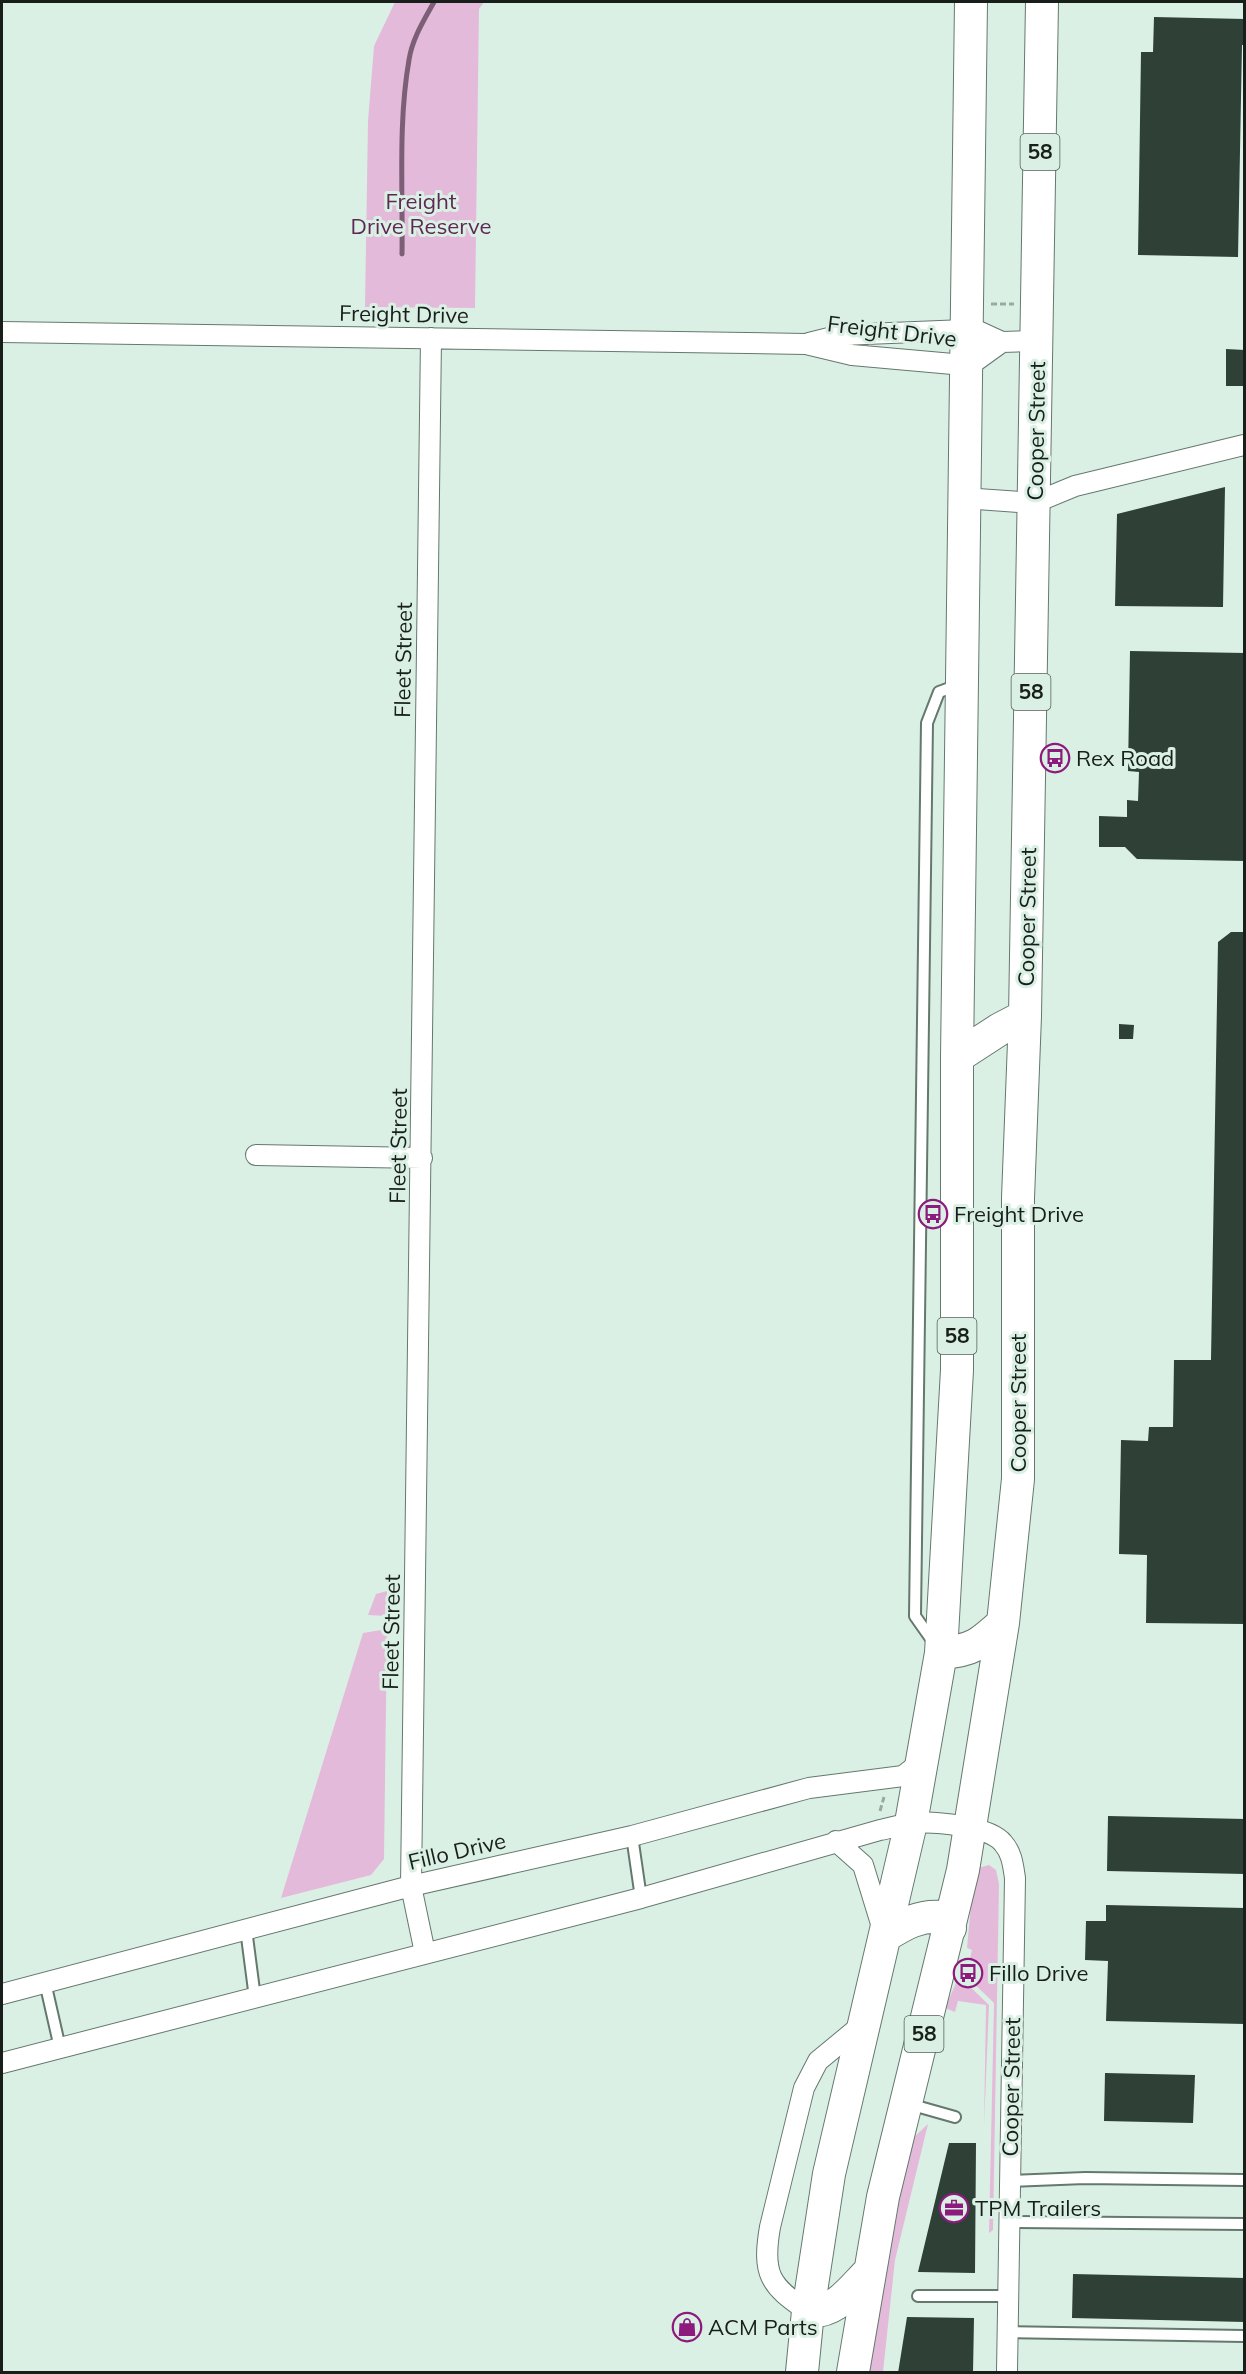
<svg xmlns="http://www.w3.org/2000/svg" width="1246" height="2374" font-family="Mulish,sans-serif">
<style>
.green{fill:#e4bada}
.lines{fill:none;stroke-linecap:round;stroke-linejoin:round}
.stream{stroke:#7c5f76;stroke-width:5}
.building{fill:#2f4036}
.lane-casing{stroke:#65786d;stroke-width:14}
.street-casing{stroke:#65786d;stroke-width:22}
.primary-casing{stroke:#65786d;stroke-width:34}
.path{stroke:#98a99f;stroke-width:3;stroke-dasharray:6 3;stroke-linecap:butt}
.lane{stroke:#fff;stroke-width:10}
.street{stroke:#fff;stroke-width:20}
.primary{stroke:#fff;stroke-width:32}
.labels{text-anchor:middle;stroke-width:6;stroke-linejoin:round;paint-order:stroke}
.shield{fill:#dbf0e4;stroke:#525e57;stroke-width:1.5}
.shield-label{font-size:21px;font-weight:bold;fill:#181f1b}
.park-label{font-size:22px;fill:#5e2754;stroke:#dbf0e4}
.street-label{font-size:22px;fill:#181f1b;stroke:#dbf0e4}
.poi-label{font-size:22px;fill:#181f1b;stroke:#dbf0e4;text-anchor:start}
</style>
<rect width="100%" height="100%" fill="#dbf0e4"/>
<path class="green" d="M395 2H484L479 9 475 308 365 307 368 121 374 46Z
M387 1591V1616L368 1615 376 1594Z
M387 1629 384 1859 371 1875 281 1898 363 1633Z
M989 1865 996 1870 999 1884 993 2230 989 2233 994 2003 966 1976 972 1950 967 1948 972 1893 978 1868Z
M959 1976 989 2005 984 2126 986 2005 958 2001 955 2012 945 2008Z
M928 2124 895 2260 883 2372H868L895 2210 912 2139Z"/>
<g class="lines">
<path class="stream" d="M402 254C403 191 398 122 409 60 412 39 424 20 434 2"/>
</g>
<path class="building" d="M1154 17 1245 19V45H1242L1238 257 1138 255 1141 52H1153Z
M1226 349 1245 350V386H1226Z
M1225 487 1223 607 1115 606 1117 514Z
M1130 651 1245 653V861L1137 859 1125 847H1099V816L1127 817V800L1138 801 1139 772 1128 771Z
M1231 932H1245V1624L1146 1623 1147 1555 1119 1554 1121 1440 1148 1441 1149 1427H1173L1174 1360H1211L1218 942Z
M1119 1024 1134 1025 1133 1039H1119Z
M1108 1816 1245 1819V1874L1107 1871Z
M1106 1905 1245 1908V2024L1106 2021 1108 1961 1085 1960 1086 1921H1106Z
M1105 2073 1195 2075 1193 2123 1104 2121Z
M949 2143H976L975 2273 918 2272Z
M1073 2274 1245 2278V2322L1072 2318Z
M907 2317 974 2318 973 2373H898Z"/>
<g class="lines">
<g class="lane-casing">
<path id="lane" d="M934 1643 915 1616 927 723 939 692 958 685
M632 1836 641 1898
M246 1929 255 1998
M45 1982 60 2048
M909 2104 955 2117
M1010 2181 1085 2178 1244 2180
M1009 2222 1244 2224
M918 2296H1008
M1008 2332 1244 2336"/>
</g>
<g class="street-casing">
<path id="street" d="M2 332 806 344 852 355 964 365 977 360 1002 342
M809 343 841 335 965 330 978 331 1002 342 1038 341
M963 498 1034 503 1075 486 1244 445
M256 1155 422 1158
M836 1841 863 1865 883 1930
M425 1953 411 1886 431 338
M2 1994 411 1886 632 1836 809 1788 903 1776 921 1762
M2 2063 641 1898 880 1830C891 1828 902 1824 913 1823 933 1821 990 1826 1003 1843 1012 1853 1013 1865 1015 1878L1007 2372
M808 2311C769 2286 762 2273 770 2227L804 2088 818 2061 864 2023"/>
</g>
<g class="primary-casing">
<path id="primary" d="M957 1057 1000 1029 1025 1016
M941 1653C972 1651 980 1644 1003 1623
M885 1936C904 1924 919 1915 942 1917L950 1928
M808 2311C835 2314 851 2290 868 2273
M802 2372 808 2311 829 2174 911 1823 941 1653 957 1370V1057L971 2
M853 2372 883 2197 963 1870 1003 1623 1018 1479V1198L1025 1016 1042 2"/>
</g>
<path class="path" d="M991 304H1014
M880 1811 884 1797"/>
<use href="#lane" class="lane"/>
<use href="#street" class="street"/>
<use href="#primary" class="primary"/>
</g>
<defs>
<g id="bus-ring" transform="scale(1.5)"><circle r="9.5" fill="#dbf0e4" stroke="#8d1b7d" stroke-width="1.5"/><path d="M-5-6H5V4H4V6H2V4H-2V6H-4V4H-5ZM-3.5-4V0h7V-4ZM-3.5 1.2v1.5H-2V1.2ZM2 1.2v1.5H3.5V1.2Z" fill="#8d1b7d"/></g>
<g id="office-ring" transform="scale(1.5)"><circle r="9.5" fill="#dbf0e4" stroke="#8d1b7d" stroke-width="1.5"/><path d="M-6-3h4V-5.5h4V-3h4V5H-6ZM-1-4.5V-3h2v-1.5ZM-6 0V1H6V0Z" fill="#8d1b7d"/></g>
<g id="shop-ring" transform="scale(1.5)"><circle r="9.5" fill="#dbf0e4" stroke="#8d1b7d" stroke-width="1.5"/><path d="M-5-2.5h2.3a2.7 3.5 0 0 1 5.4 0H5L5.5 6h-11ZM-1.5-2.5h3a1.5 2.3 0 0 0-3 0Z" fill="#8d1b7d"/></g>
</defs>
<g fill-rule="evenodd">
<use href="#bus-ring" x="1055" y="758"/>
<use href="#bus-ring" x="933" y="1214"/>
<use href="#bus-ring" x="968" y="1973"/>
<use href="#office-ring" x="954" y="2208"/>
<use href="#shop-ring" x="687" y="2327"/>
</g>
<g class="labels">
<g class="shield">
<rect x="1020.5" y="134" width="39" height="36" rx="4.5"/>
<rect x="1011.5" y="674" width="39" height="36" rx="4.5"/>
<rect x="937.5" y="1318" width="39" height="36" rx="4.5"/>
<rect x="904.5" y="2016" width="39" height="36" rx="4.5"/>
</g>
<g class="shield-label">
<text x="1040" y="159">58</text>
<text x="1031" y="699">58</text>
<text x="957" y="1343">58</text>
<text x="924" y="2041">58</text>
</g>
<g class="park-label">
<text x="421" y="209">Freight<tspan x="421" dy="25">Drive Reserve</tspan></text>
</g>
<g class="street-label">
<text transform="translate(404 314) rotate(1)" y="8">Freight Drive</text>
<text transform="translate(892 331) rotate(7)" y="8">Freight Drive</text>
<text transform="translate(1036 431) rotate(-89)" y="8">Cooper Street</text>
<text transform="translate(403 660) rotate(-89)" y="8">Fleet Street</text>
<text transform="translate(1027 917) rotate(-89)" y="8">Cooper Street</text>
<text transform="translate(398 1146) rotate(-89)" y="8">Fleet Street</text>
<text transform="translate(1018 1403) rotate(-90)" y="8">Cooper Street</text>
<text transform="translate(391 1632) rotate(-89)" y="8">Fleet Street</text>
<text transform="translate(457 1851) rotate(-13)" y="8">Fillo Drive</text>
<text transform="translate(1011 2087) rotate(-89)" y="8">Cooper Street</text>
</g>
<g class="poi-label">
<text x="1076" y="766">Rex Road</text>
<text x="954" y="1222">Freight Drive</text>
<text x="989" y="1981">Fillo Drive</text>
<text x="975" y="2216">TPM Trailers</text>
<text x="708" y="2335">ACM Parts</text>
</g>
</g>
<rect width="1246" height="2374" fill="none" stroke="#181f1b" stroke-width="6"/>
</svg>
